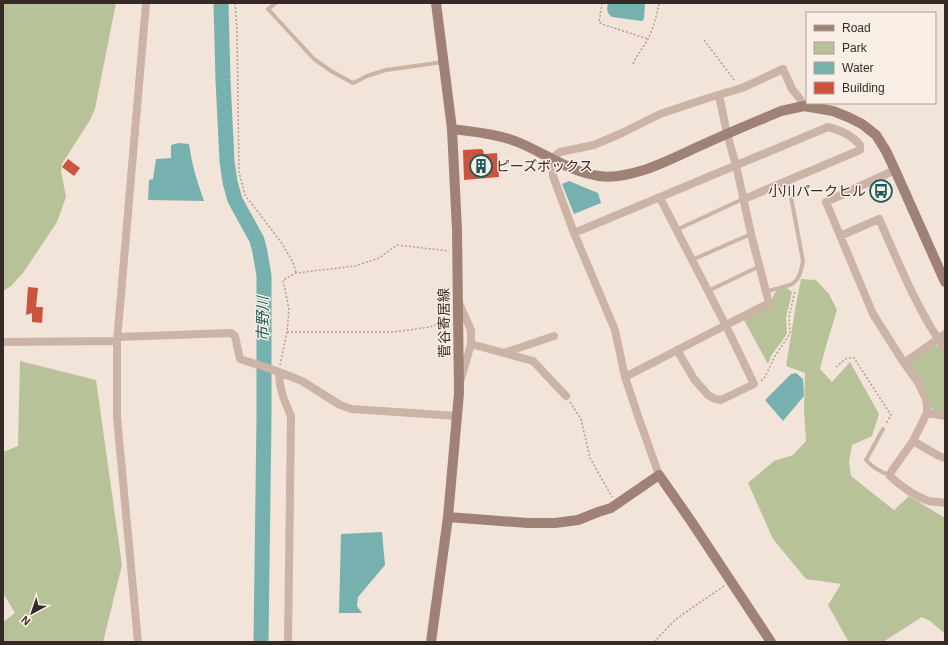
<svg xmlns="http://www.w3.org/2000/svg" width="948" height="645" font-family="Helvetica,'Noto Sans JP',sans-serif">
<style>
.green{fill:#b8c298}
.water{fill:#77b1af}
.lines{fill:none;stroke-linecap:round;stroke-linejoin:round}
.river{stroke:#77b1af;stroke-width:15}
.building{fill:#cc543e}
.path{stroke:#b79d8f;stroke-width:1.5;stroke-dasharray:2 2;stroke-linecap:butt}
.lane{stroke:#cbb3a5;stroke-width:4}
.street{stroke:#cbb3a5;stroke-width:8}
.secondary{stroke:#9f8176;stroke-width:10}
.labels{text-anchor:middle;stroke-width:3;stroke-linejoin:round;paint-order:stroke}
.poi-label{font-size:14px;fill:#362a26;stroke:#faefe6;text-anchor:start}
.street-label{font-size:14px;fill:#362a26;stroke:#faefe6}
.water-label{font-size:15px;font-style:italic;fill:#1a5a59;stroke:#faefe6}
</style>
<rect width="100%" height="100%" fill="#f3e4d9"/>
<path class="green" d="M3 3H116L95 109 90 120 62 164 61 171 66 197 57 222 23 273 11 286 3 291Z
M801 279 816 280 829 294 837 310 826 346 820 369 832 382 850 362 879 414 872 436 852 445 849 462 851 476 894 510 909 496 945 518V634L930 621 922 617 883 642 848 641 828 605 841 584 806 579 773 539 748 483 774 461 793 455 806 441 804 410 805 373 786 366 795 310Z
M787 288 792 292 786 318 787 333 785 337 771 356 768 364 744 320 772 300 774 294 778 290Z
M935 346H939L945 355V412L933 410 931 407 929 397 925 388 909 366 911 361Z
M20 361 96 380 122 565 103 642H3V622L15 613 3 593V452L18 446Z"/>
<path class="water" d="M608 3H645L644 19 642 21 612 17C606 13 607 9 608 3Z
M179 143 189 144C192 165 197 181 204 201L148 200 149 180 153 179 156 159 171 158V145Z
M569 181 598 193 601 203 574 214 562 184Z
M796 373 803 379 804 396 783 421 765 400 791 374Z
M382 532 385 565 358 597 357 606 362 613H339L341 534Z"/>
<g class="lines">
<path class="river" d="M221 3 223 80 227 161 230 182 235 200 257 240 260 252 264 276V417L261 642"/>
</g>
<path class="building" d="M481 149 483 150 484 154 497 153 499 177 464 180 463 150Z
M68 159 80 168 74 176 62 167Z
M28 287 38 288 36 307H43L42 323 32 322V313L26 315Z"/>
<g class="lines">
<path class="path" d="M235 3 237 31 239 172 245 195 281 242 293 262 296 273
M602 3 599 22 602 24 648 39
M704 40 735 81
M633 64C637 55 643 48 648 39 653 29 657 15 659 3
M287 332H394L430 327 449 319
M280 365 287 332 289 309 283 280 296 273 355 266 379 258 397 245 449 251
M836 367 847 358H854L891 415 886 424
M761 381 765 377 775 356 788 337 790 332 789 317 795 291 794 290
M570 402 581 419 590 458 612 497
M654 642 676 619 724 586"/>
<path class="lane" d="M276 3 268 9 314 59 331 71 353 83 367 76 386 70 444 62
M676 230 743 199
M692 260 751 234
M708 291 760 266
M767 291C772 290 788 286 792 284 799 280 802 268 803 261L788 181
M883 429 866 460C872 467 882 473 890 475"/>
<path class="street" d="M895 170 826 202 873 314 904 363 919 384 925 397 927 404V413L913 441 891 472 890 476C899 485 916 497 929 501 934 502 940 502 945 503
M660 198 722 318 730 334 754 384 721 400 715 399 708 395 694 379 677 350
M574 233 828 127C840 130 852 135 860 145V150L744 199
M840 236 879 219C899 263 917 310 945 349
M459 303 471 330V344L461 379
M118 337 231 333 235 336 240 359 274 370 302 381 340 405 352 409 457 416
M3 342 117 341
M471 344 533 361 566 396
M504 353 554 336
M904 363 945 334
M279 372C279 389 284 400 291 416L288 642
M625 377 769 303 751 234 736 165 727 134 719 95
M927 413 945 416
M913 441 939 456 945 458
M659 475 639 419 625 377 615 330 574 233 553 176 552 158 560 152 594 145 622 133 660 114 708 98 742 88 783 69 792 89 800 99 804 106
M138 642 117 417V341L146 3"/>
<path class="secondary" d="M452 129C475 132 499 134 520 143 546 154 570 172 599 176 632 181 672 158 702 145 728 133 755 122 781 111L804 106 833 111 848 117 862 124 876 135 886 151 895 170 945 282
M448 517 528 523H555L578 520 598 512 611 508 659 475 691 521 771 642
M431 642 448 517 459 393 457 230 452 129 436 3"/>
</g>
<defs>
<g id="building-ring" transform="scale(1.15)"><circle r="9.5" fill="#faefe6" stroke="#1a5a59" stroke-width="1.5"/><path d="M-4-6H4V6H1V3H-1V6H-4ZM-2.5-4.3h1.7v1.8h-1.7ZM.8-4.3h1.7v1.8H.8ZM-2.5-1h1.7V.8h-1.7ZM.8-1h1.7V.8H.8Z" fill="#1a5a59"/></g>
<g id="bus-ring" transform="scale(1.15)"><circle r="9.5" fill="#faefe6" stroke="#1a5a59" stroke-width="1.5"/><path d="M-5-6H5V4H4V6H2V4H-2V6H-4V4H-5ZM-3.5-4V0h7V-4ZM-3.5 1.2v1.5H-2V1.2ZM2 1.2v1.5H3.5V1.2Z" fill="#1a5a59"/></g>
</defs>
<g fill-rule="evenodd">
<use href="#building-ring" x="481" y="166"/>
<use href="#bus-ring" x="881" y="191"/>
</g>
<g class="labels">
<g class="poi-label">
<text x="496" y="171">ピーズボックス</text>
<text x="866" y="196" text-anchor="end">小川パークヒル</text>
</g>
<g class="street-label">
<text transform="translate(444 323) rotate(-91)" y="5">菅谷寄居線</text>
</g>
<g class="water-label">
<text transform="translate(263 319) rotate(-90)" y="5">市野川</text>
</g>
</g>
<rect width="948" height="645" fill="none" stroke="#362a26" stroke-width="8"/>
<rect x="806" y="12" width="130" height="92" fill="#faefe6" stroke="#aca099"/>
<rect x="814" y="25" width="20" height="6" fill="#9f8176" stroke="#aca099"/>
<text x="842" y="32" font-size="12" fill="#362a26">Road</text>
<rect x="814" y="42" width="20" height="12" fill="#b8c298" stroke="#aca099"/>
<text x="842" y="52" font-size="12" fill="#362a26">Park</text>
<rect x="814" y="62" width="20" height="12" fill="#77b1af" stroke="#aca099"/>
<text x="842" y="72" font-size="12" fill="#362a26">Water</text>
<rect x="814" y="82" width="20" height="12" fill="#cc543e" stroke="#aca099"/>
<text x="842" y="92" font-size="12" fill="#362a26">Building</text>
<g transform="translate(32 613) rotate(220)" stroke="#faefe6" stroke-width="3" paint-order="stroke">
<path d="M0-3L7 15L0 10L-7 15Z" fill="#362a26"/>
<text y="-6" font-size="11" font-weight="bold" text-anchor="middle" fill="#362a26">N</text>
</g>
</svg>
